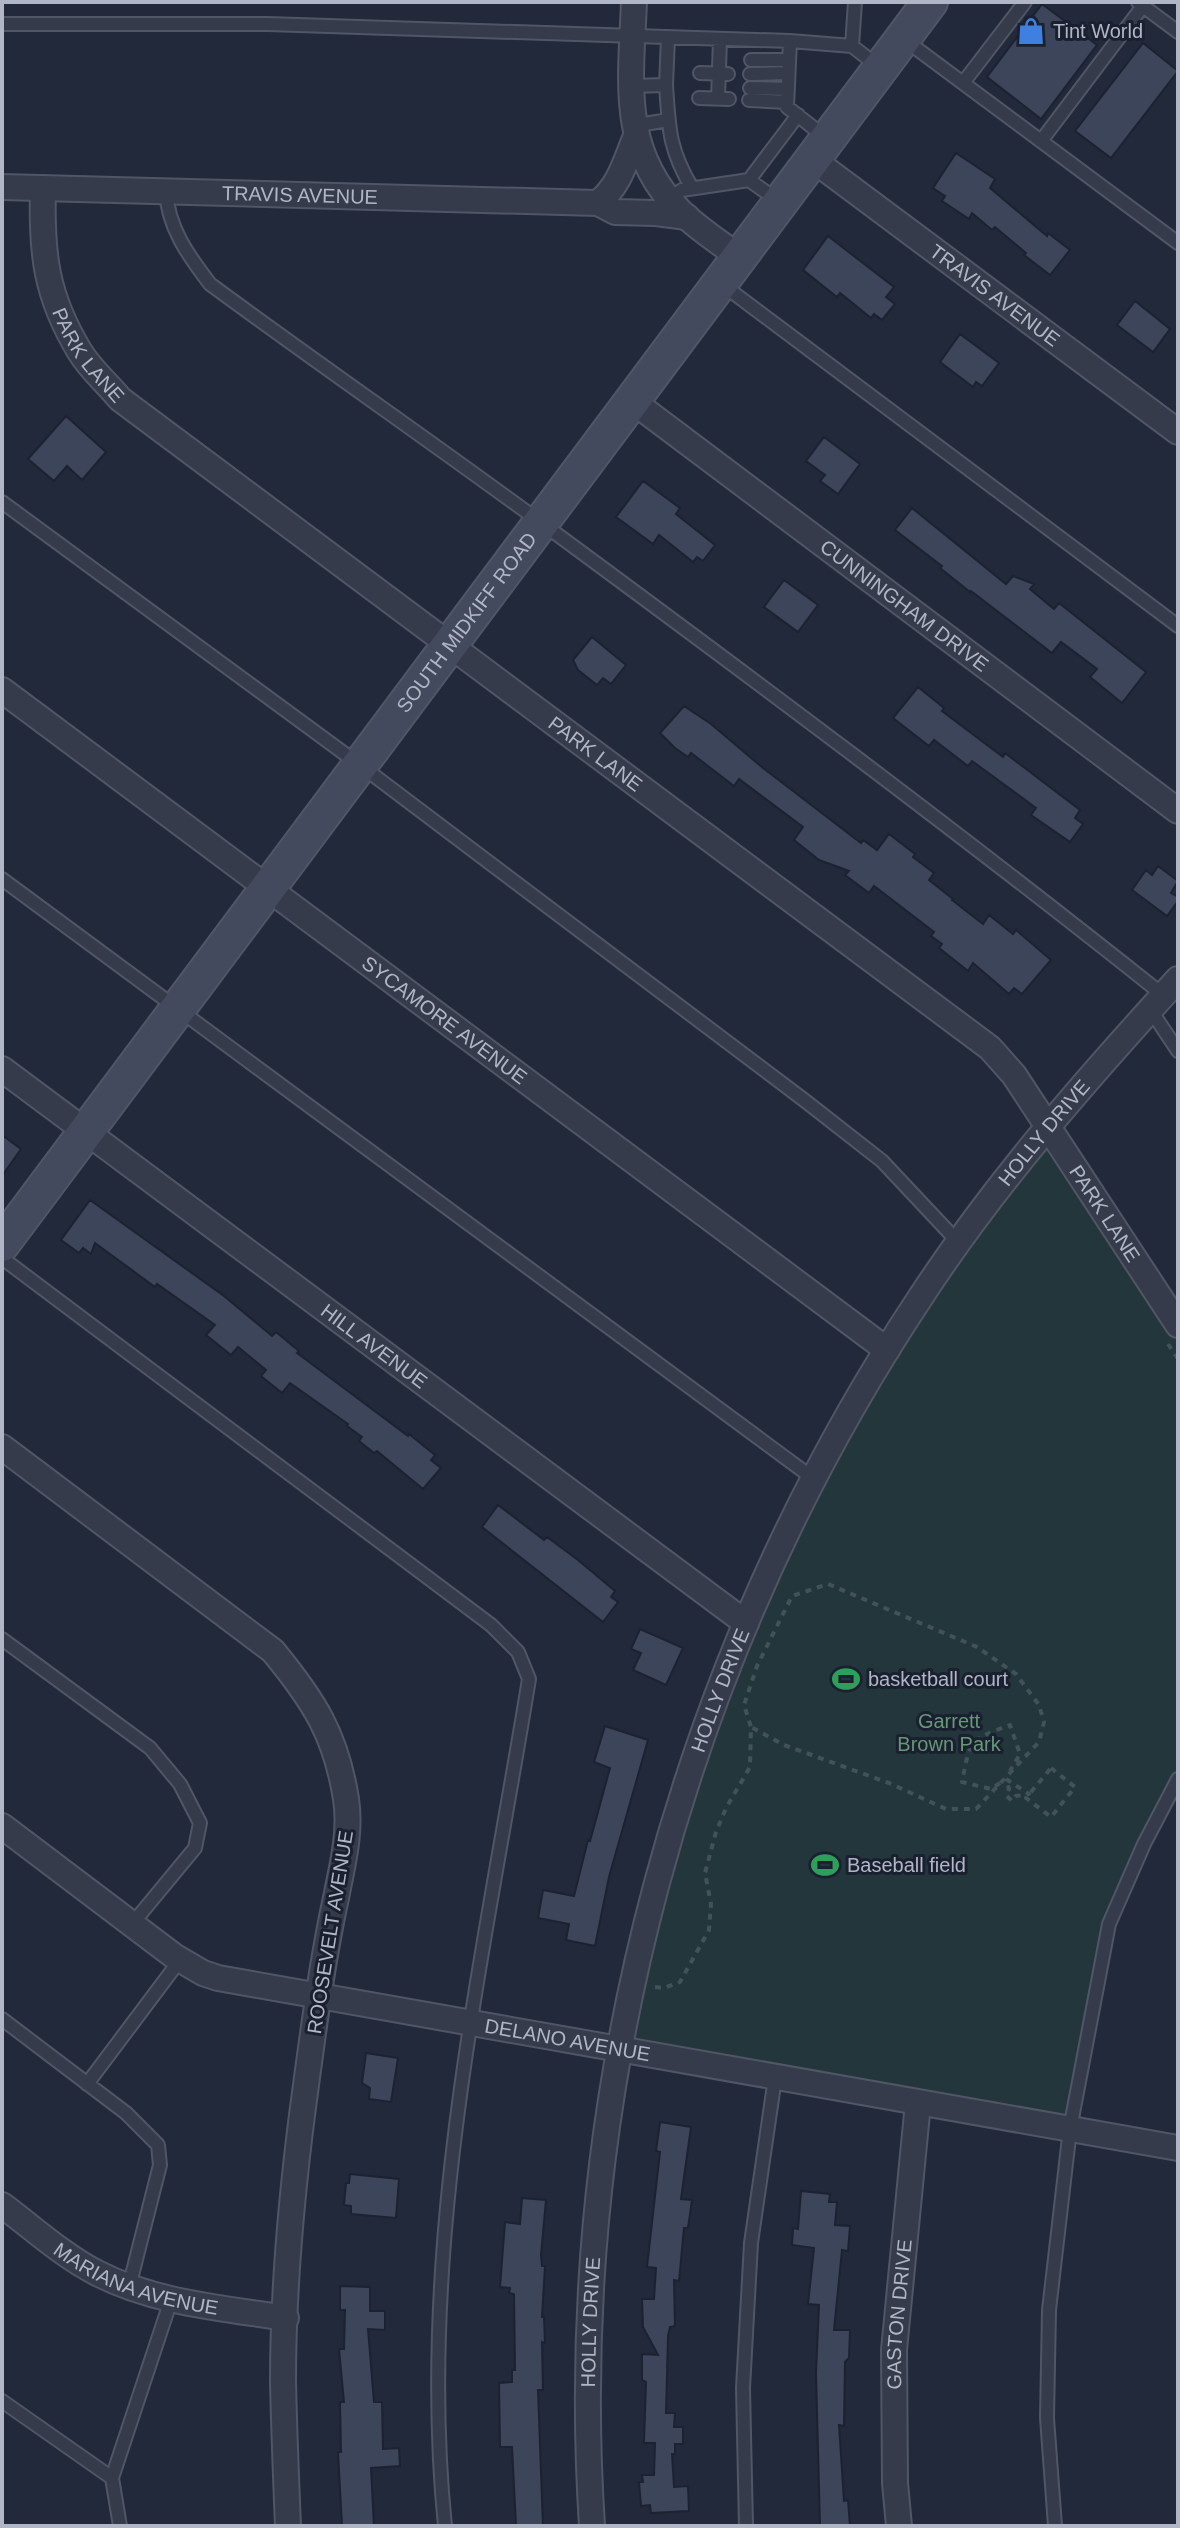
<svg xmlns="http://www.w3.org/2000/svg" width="1180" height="2528" font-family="Arial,sans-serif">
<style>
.green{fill:#23363b}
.building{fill:#3d455a;stroke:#1c2231;stroke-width:2}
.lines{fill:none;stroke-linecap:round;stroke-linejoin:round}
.lane-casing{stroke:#505665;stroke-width:16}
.street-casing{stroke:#505665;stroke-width:28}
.secondary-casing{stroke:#505665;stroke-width:38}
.path{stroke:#415358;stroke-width:4;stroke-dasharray:6 6;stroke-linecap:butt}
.lane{stroke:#353b4a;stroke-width:12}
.street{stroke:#353b4a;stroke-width:24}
.secondary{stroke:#434a5d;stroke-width:34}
.labels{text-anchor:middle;stroke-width:6;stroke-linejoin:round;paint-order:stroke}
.poi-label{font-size:20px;fill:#b0b6c6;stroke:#1a202f;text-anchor:start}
.street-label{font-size:20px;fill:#b0b6c6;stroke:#1a202f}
.park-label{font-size:20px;fill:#669877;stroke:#1a202f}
</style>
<rect width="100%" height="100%" fill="#21293a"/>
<path class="green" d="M1048 1128 1178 1326V1786L1109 1924 1070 2126 618 2050 672 1832 826 1454Z"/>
<path class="building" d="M1042 4 1097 45 1041 119 987 77Z
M1143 43 1178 71 1111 158 1075 131Z
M956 153 995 179 990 188 1047 236 1048 233 1070 250 1050 275 1024 255 1026 253 995 227 992 230 972 213 969 219 942 201 945 196 933 188Z
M828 236 894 287 886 297 895 304 882 320 874 314 871 318 840 293 837 297 803 270Z
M1135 301 1170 329 1153 352 1117 325Z
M960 334 999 363 982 386 976 382 973 387 940 362Z
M66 416 106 452 82 480 67 466 54 481 28 459Z
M824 437 860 464 838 494 820 481 825 475 806 461Z
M643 481 680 508 676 514 715 545 703 561 697 557 693 562 659 535 653 544 616 517Z
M912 508 1006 584 1013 576 1034 584 1030 589 1054 609 1059 603 1146 672 1122 703 1090 677 1097 669 1061 642 1052 653 971 591 970 592 940 568 942 566 895 530Z
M784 580 818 605 798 632 764 607Z
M592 637 626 665 611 684 603 678 597 685 578 670 573 660Z
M918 687 944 708 942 711 1003 757 1005 753 1080 810 1075 818 1083 824 1070 842 1031 815 1036 808 972 761 968 766 934 740 929 746 893 718Z
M684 706 711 724 763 768 861 843 863 840 877 850 889 834 915 854 913 857 934 873 929 880 953 899 952 900 983 924 989 915 1013 934 1016 930 1051 960 1022 994 1014 988 1009 994 973 963 968 971 939 948 942 944 931 936 934 932 874 886 869 893 845 875 849 871 819 860 794 840 803 827 739 779 734 786 691 753 688 757 675 748 660 733Z
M1158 866 1178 881 1171 893 1178 897V901L1167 916 1132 890 1146 870 1152 875Z
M2 1135 21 1149 2 1176Z
M90 1200 224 1296 272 1336 276 1332 299 1351 297 1353 408 1436 409 1434 435 1455 431 1460 441 1468 423 1489 377 1451 374 1453 359 1441 362 1437 347 1426 348 1424 290 1383 282 1393 261 1376 266 1370 238 1347 231 1355 206 1335 215 1325 157 1284 155 1287 95 1243 91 1254 83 1248 79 1253 61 1240Z
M498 1505 544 1540 547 1537 578 1560 615 1591 611 1597 618 1602 603 1622 482 1527Z
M640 1629 683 1648 666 1685 633 1670 641 1653 631 1649Z
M605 1726 648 1740 609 1877 595 1946 566 1940 569 1924 538 1918 543 1890 574 1896 588 1840 590 1841 610 1768 594 1762Z
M366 2053 398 2058 391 2102 369 2099 370 2088 362 2083Z
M660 2122 691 2127 681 2199 692 2200 688 2228H684L679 2281 674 2280 675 2326 670 2327 668 2336 666 2413H675L674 2427H683V2444H675V2454H672L674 2487 688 2486 689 2511 651 2513 650 2505 641 2506 639 2482H643L642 2475H654L655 2443H644L646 2382 642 2380V2354L658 2355 643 2327 642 2299H654L656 2268 647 2267 660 2152 656 2151Z
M350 2174 399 2179 396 2218 351 2214V2206L344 2205 346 2183H349Z
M801 2191 830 2194 829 2202H837L835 2225 850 2226 848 2251 842 2250 834 2330H850L849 2358 845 2362 844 2426 839 2425 844 2501 848 2500 850 2526H820L816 2373 819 2305 808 2304 814 2248 792 2245 793 2228 798 2229Z
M522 2198 546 2200 541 2255 542 2266H545L542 2317H544L545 2343 542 2342 543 2390H538L543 2526H516L512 2447H500L499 2383 512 2382V2370H515L514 2294 509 2293 510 2288 500 2287 505 2222 520 2224Z
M340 2286 370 2287V2311H385V2330L368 2329 374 2402H382L383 2449 399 2448 400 2466 371 2468 374 2526H342L338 2452H341L340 2402H344L339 2349H344L345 2310H340Z"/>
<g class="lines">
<g class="lane-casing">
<path id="lane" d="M1143 6 1178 32
M2 24H268L790 41 852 46 879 67
M905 40 1178 243
M790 41 787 107 825 137
M852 46 855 2
M751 60H789
M700 73 728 74
M750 74 788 73
M963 83 1025 2
M666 85 668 38
M631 86 666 85C669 130 669 149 692 188
M750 88 788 89
M699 98 729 99
M718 99 720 39
M749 100 787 102
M633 126 668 120
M1041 141 1143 6 1138 2
M749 180 798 115
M166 191C168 228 188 255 210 284 320 365 433 443 543 524 752 678 960 833 1163 995
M669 199 682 190 749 180 777 200
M723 285 1178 626
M2 502 360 765 804 1100 882 1161 959 1243
M2 879 814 1479
M1150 1009 1178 1051
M2 1258 491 1625 518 1652 529 1679C484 1956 416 2245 445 2526
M2 1639 150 1748 180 1784 200 1823 195 1848 133 1923
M2 2019 126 2113 158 2145 160 2165 129 2287
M87 2084 180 1960
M2 2401 112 2478
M120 2526 112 2478 171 2300
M746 2526 743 2388 751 2243 775 2078
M1055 2526 1047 2418 1049 2310 1070 2129 1109 1924 1144 1844 1178 1779"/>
</g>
<g class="street-casing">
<g id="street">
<path d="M634 2C631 79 619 151 680 211 697 228 719 242 739 257"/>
<path id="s1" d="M812 159 1178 432"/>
<path id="s2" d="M2 187 598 203 615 212 656 213 687 217"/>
<path id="s3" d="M43 188C41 254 46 296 80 352 91 370 107 383 120 399L990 1048 1014 1075 1178 1325"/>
<path d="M598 203C620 185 625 162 636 136"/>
<path id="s4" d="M631 400 1178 811"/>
<path id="s5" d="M2 690 887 1350"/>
<path id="s6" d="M2 1069 746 1623"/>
<path d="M2 1447 273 1651C314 1701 336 1735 346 1799 351 1831 343 1862 337 1893 321 1966 312 2041 302 2115 291 2202 283 2292 283 2381 284 2429 286 2478 288 2526"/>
<path id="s7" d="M2 1826 174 1956 203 1973 218 1978 1178 2148"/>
<path id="s8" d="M2 2205C33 2228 62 2255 97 2273 155 2303 222 2308 286 2318"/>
<path id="s9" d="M592 2526C564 2096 682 1657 920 1298 995 1183 1086 1080 1178 979"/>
<path id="s10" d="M899 2526 895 2483 894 2350 918 2103"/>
</g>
</g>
<g class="secondary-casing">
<g id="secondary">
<path id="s11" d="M2 1244 930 2"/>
</g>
</g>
<path class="path" d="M1168 1344 1178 1359
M1051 1768 1075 1787 1051 1817 1026 1798Z
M1006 1779 1029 1794 1016 1796 1012 1801 1006 1795 1009 1789 1006 1779
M1000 1783 991 1789 962 1782C970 1739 970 1740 1010 1725L1020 1754 1010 1771
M655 1987 664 1988 680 1982 709 1930 711 1904 705 1873 716 1832 726 1808 750 1767 751 1727 744 1705 757 1666 792 1596 828 1584 977 1647 1016 1674 1039 1705 1044 1722 1039 1742 976 1809H946L889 1783 784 1745 751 1727"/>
<use href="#lane" class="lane"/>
<use href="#street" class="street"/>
<use href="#secondary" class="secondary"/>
</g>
<defs>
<g id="shop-bare" transform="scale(2.16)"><path d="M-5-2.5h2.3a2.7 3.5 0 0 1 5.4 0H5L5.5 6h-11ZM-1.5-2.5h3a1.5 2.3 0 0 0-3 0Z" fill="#3f7fe0" stroke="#1a202f" stroke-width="2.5" paint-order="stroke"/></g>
<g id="stadium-bare" transform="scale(2.16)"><path d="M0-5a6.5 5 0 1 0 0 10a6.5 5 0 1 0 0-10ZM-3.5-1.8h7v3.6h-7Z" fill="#2e9e5b" stroke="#1a202f" stroke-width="2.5" paint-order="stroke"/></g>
</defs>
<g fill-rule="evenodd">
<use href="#shop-bare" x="1031" y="31"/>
<use href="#stadium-bare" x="846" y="1679"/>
<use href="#stadium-bare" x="825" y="1865"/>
</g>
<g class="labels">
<g class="poi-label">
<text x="1053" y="38">Tint World</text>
<text x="868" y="1686">basketball court</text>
<text x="847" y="1872">Baseball field</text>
</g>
<g class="street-label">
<text dy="7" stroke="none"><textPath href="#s2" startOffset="298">TRAVIS AVENUE</textPath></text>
<text dy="7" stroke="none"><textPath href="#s1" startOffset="228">TRAVIS AVENUE</textPath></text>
<text dy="7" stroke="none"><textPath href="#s3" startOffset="178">PARK LANE</textPath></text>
<text dy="7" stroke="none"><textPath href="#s4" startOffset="342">CUNNINGHAM DRIVE</textPath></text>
<text dy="7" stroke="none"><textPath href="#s11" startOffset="776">SOUTH MIDKIFF ROAD</textPath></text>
<text dy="7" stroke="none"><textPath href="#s3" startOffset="826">PARK LANE</textPath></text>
<text dy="7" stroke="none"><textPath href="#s5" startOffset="552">SYCAMORE AVENUE</textPath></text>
<text dy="7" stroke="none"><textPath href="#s9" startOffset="1500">HOLLY DRIVE</textPath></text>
<text dy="7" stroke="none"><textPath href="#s3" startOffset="1520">PARK LANE</textPath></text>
<text dy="7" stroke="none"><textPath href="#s6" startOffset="464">HILL AVENUE</textPath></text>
<text dy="7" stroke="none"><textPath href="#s9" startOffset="852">HOLLY DRIVE</textPath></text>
<text transform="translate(330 1932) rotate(-81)" y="7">ROOSEVELT AVENUE</text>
<text dy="7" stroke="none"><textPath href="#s7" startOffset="620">DELANO AVENUE</textPath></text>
<text dy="7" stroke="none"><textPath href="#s8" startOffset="156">MARIANA AVENUE</textPath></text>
<text dy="7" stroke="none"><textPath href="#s10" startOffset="212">GASTON DRIVE</textPath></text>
<text dy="7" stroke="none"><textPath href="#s9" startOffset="204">HOLLY DRIVE</textPath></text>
</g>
<g class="park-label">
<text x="949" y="1728">Garrett<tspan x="949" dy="23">Brown Park</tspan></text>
</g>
</g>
<rect width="1180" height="2528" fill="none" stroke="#b0b6c6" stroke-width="8"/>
</svg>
